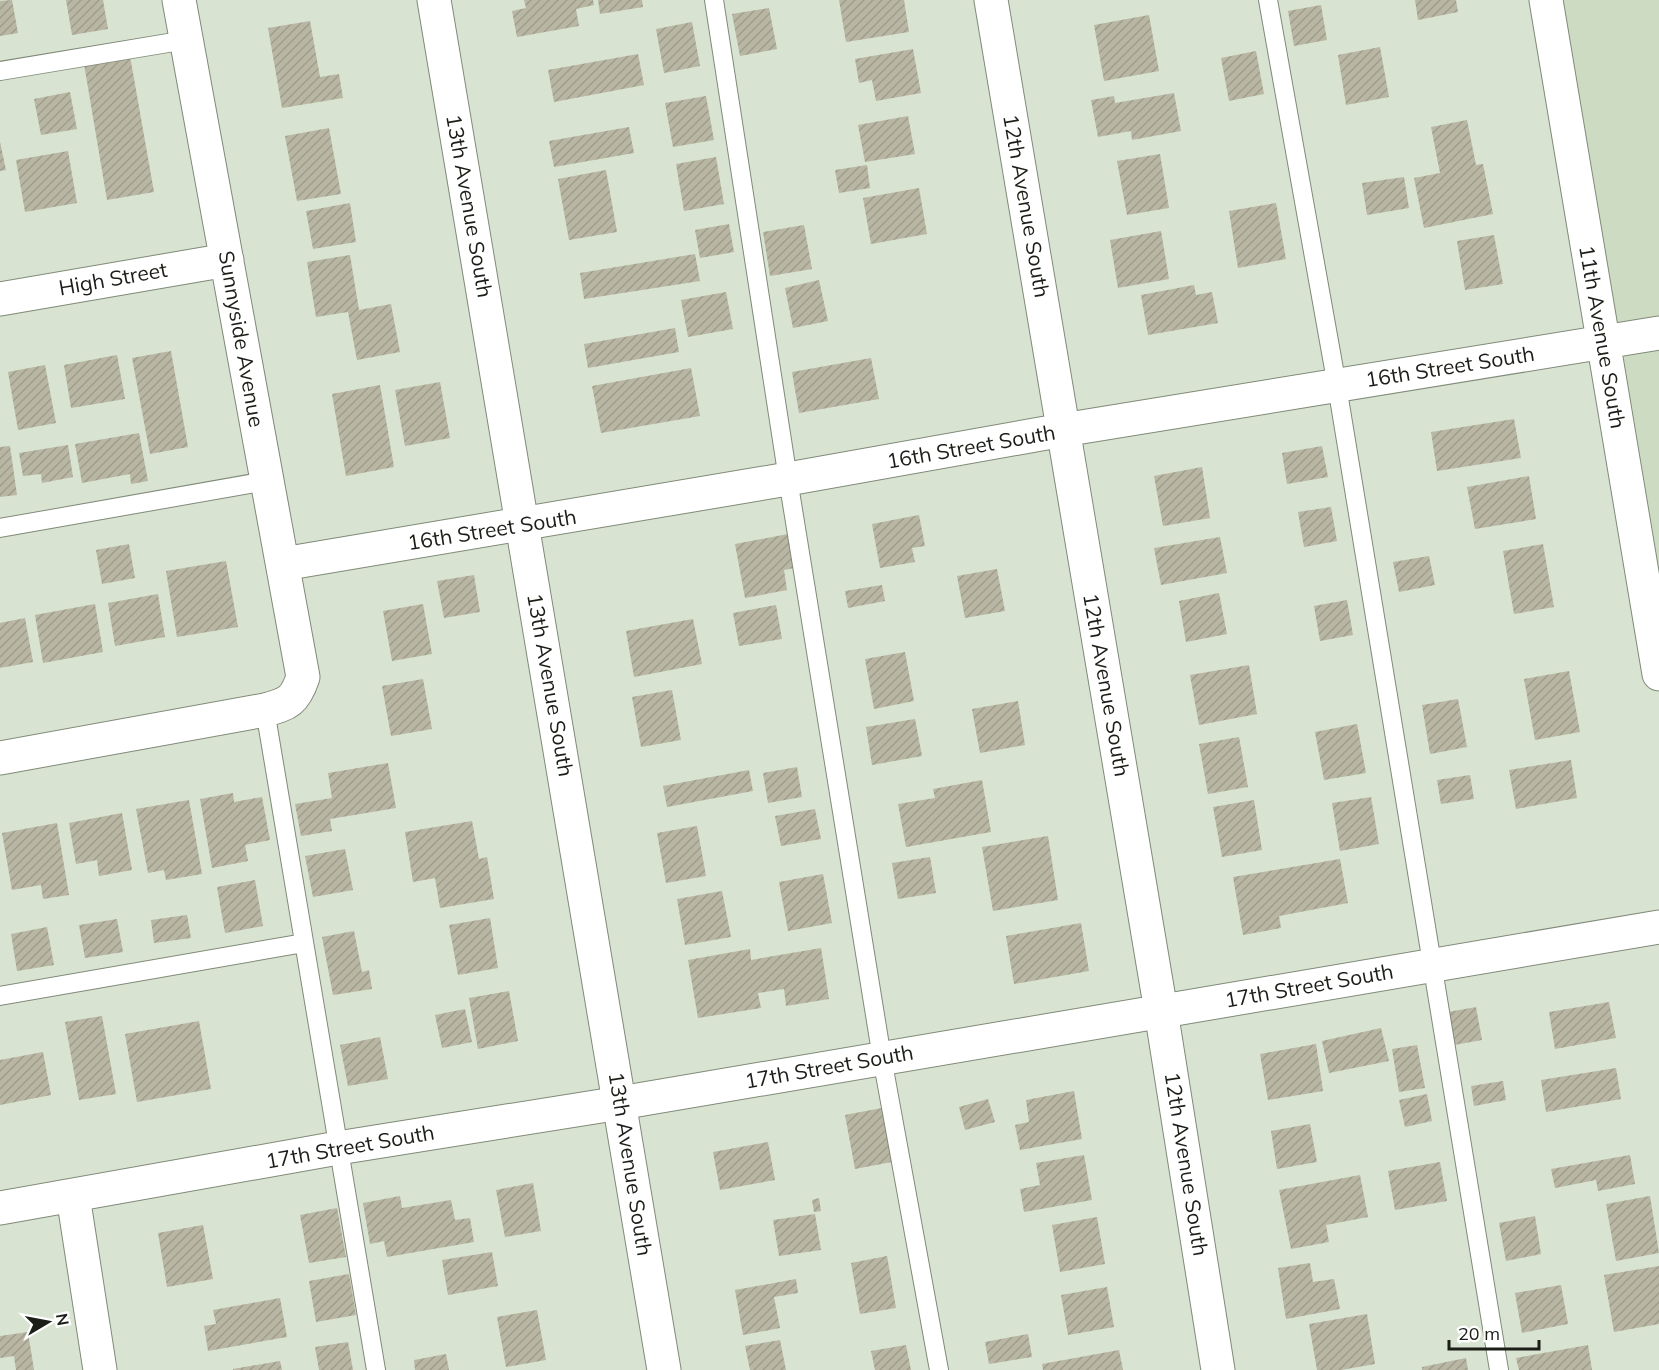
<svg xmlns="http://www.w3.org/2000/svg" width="1659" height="1370" font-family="Mulish,sans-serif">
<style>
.built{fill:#ccdbc2}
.building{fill:url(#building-hatch)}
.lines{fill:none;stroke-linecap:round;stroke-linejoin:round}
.lane-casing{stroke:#808a79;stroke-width:20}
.street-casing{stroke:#808a79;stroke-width:35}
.secondary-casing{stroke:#808a79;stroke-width:35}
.lane{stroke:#fff;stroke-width:18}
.street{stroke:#fff;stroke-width:33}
.secondary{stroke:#fff;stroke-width:33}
.labels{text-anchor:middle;stroke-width:4.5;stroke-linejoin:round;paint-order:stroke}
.street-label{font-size:21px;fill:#1a1e17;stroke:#fff}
</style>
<defs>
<pattern id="building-hatch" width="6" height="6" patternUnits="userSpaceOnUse" patternTransform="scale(1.5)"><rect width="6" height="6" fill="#b9b7a3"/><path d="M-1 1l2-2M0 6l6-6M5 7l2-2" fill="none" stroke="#9e9d8c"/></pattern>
</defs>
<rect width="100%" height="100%" fill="#d8e3d1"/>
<path class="built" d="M1546 0H1659V674Z"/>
<path class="building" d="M12 0 18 33 0 36V1Z
M66 0H103L108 29 72 35Z
M524 0H593L594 5 576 9 579 26 517 37 512 11 526 8Z
M598 0H642L643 7 600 14Z
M839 0H904L909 32 846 42Z
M1415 0H1456L1458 12 1418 20Z
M1321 5 1327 40 1294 46 1288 11Z
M769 8 777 49 740 56 732 14Z
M1149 15 1159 71 1104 81 1094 25Z
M310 21 320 77 339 74 343 98 282 108 268 28Z
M692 22 700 66 664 73 656 29Z
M1380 47 1389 97 1346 105 1338 55Z
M913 49 921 93 876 101 872 80 859 83 855 59Z
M1256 51 1264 94 1229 101 1221 58Z
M638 54 644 85 554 102 548 70Z
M130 56 154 192 107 200 84 64Z
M70 92 77 129 41 135 34 99Z
M1174 93 1181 131 1132 140 1131 131 1098 137 1091 100 1114 96 1115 103Z
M706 96 714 140 673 147 665 103Z
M908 116 915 154 865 162 858 125Z
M1467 120 1476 165 1483 164 1493 214 1424 228 1414 178 1440 173 1431 127Z
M629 127 634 153 554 167 549 141Z
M329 128 341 194 297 201 285 136Z
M0 142 6 170 0 171Z
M68 151 77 203 25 212 16 160Z
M1160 154 1169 208 1127 215 1117 161Z
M716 157 724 204 684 211 676 164Z
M867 165 870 188 839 193 835 170Z
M606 170 617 232 569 240 558 179Z
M1404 177 1409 208 1367 215 1362 183Z
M919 188 927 234 871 244 863 198Z
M350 203 356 242 313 249 306 211Z
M1276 203 1286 259 1238 268 1229 211Z
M729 224 734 252 700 258 695 230Z
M804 225 812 269 770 276 763 232Z
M1161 231 1169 279 1118 288 1110 240Z
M1494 235 1503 284 1465 290 1457 241Z
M695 254 700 281 584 299 580 273Z
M350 255 359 310 391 304 400 352 357 360 348 312 316 317 307 262Z
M819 280 828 321 793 328 785 288Z
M1194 285 1196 295 1212 292 1218 323 1148 335 1141 295Z
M726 292 733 329 688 337 681 300Z
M675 328 679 352 588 368 584 344Z
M171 351 188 447 150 454 132 358Z
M117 355 125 399 71 408 64 365Z
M871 358 879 399 799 413 792 372Z
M45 365 56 423 18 430 8 372Z
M691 368 700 416 601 433 592 386Z
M440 382 450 438 405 446 395 390Z
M380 385 394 467 346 476 332 394Z
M1514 419 1521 458 1437 471 1431 432Z
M139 433 148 481 131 484 130 474 82 483 75 444Z
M68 445 73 477 42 483 41 474 23 476 19 453Z
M10 446 17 495 0 497V447Z
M1322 446 1328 477 1287 484 1282 453Z
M1202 467 1210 518 1163 526 1154 476Z
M1529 476 1536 519 1475 529 1467 487Z
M1331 507 1337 541 1304 547 1298 512Z
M919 515 925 546 912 548 915 562 880 568 872 524Z
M793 533 799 567 784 570 787 590 745 598 735 544Z
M1220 537 1227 573 1161 585 1154 548Z
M129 544 135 578 102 584 96 550Z
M1543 544 1554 607 1514 614 1503 551Z
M1429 556 1435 585 1399 592 1393 562Z
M226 561 238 627 177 637 166 571Z
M997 569 1005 611 965 618 957 576Z
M474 575 480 612 444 618 437 581Z
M882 585 885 601 848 608 845 591Z
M1219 593 1227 634 1186 642 1179 601Z
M158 594 165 637 115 646 108 603Z
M1347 600 1353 635 1320 641 1314 606Z
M95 604 103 652 43 663 35 615Z
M423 604 432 654 392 661 383 611Z
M776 605 782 639 739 646 733 613Z
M25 618 33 662 0 668V623Z
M693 619 702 664 634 677 626 631Z
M905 652 914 701 874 709 865 659Z
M1249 665 1257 714 1199 725 1190 675Z
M1569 671 1580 732 1535 740 1524 679Z
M423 679 432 729 391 736 382 686Z
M672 690 681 740 641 747 632 697Z
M1458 699 1467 747 1430 754 1422 705Z
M1018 701 1025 745 980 753 972 709Z
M915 719 922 756 872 765 866 727Z
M1357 724 1366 773 1324 780 1315 732Z
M1239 737 1248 787 1208 794 1199 744Z
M1571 760 1577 798 1516 809 1509 770Z
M388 763 396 808 330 819 332 831 301 836 295 804 332 798 328 773Z
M797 767 802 797 768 803 763 773Z
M749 770 753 791 667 807 663 786Z
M1470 775 1474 799 1441 804 1437 780Z
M982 780 991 832 906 847 898 804 935 798 933 789Z
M233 793 234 802 262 797 270 840 245 845 248 861 212 868 200 799Z
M1371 797 1379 844 1340 851 1332 803Z
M189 800 202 874 166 880 164 870 148 873 136 809Z
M1254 800 1262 850 1222 857 1213 807Z
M815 809 821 839 781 846 775 816Z
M122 813 132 870 99 876 97 860 76 864 69 823Z
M472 821 479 859 487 857 494 899 440 908 435 878 413 882 405 832Z
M57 823 69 895 43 899 41 885 12 890 2 833Z
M697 826 706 876 666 883 657 833Z
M1048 836 1058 900 993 911 982 847Z
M345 849 353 890 313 897 305 856Z
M930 857 936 893 898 899 892 863Z
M1340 859 1348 903 1279 916 1281 928 1243 935 1233 877Z
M823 874 832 923 788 931 779 882Z
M255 880 263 926 225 933 217 887Z
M722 891 731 937 685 945 677 899Z
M187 915 191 938 154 943 151 920Z
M490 918 498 968 458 975 449 925Z
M117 919 123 952 85 958 79 925Z
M1081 923 1089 971 1014 984 1006 936Z
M47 927 54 965 17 971 11 934Z
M354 931 362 972 369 970 372 989 333 995 322 937Z
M821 948 829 999 786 1006 784 989 758 993 761 1008 698 1018 688 960 750 949 751 960Z
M509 991 518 1041 478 1049 469 998Z
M1609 1002 1616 1038 1555 1049 1549 1012Z
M1476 1007 1482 1040 1454 1045 1448 1012Z
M465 1009 472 1042 442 1048 435 1015Z
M102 1016 116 1094 79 1100 65 1022Z
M199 1021 211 1089 137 1102 125 1034Z
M1381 1028 1389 1061 1329 1073 1322 1041Z
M380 1037 388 1079 348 1086 340 1045Z
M1316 1044 1323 1091 1268 1100 1260 1054Z
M1417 1045 1425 1088 1399 1092 1392 1049Z
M43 1052 51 1095 0 1105V1060Z
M1616 1068 1621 1099 1546 1112 1541 1080Z
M1503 1081 1506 1100 1474 1106 1471 1086Z
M1074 1091 1082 1139 1020 1150 1015 1125 1029 1122 1026 1100Z
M1427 1094 1432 1121 1405 1127 1399 1100Z
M988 1099 995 1122 965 1130 959 1107Z
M887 1107 897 1161 855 1169 845 1115Z
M1310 1124 1317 1162 1277 1169 1271 1131Z
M768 1142 775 1180 720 1190 713 1152Z
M1084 1155 1092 1200 1024 1212 1020 1189 1040 1185 1036 1163Z
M1630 1155 1635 1184 1598 1191 1596 1180 1555 1188 1551 1169Z
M1440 1162 1447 1201 1395 1210 1388 1171Z
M1360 1175 1368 1217 1326 1225 1329 1242 1291 1249 1279 1190Z
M533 1183 541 1231 505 1237 496 1190Z
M400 1196 402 1208 451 1200 455 1220 470 1218 474 1242 387 1257 384 1241 370 1244 363 1203Z
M1650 1196 1659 1253 1616 1261 1606 1204Z
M819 1198 821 1211 814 1212 812 1200Z
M337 1208 346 1257 309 1263 300 1215Z
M815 1214 821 1250 779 1256 773 1220Z
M1535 1216 1541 1254 1506 1261 1499 1223Z
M1097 1217 1105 1264 1060 1272 1052 1225Z
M203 1225 213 1279 167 1287 158 1233Z
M492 1252 498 1286 448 1295 442 1260Z
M887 1256 896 1308 860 1314 851 1263Z
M1310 1263 1313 1282 1334 1279 1340 1309 1286 1319 1278 1268Z
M1659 1266V1324L1614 1332 1604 1275Z
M349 1274 356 1315 316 1322 309 1281Z
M796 1279 798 1293 774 1297 780 1328 743 1335 735 1290Z
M1561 1285 1568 1324 1522 1333 1515 1293Z
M1107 1287 1114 1327 1068 1335 1061 1295Z
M280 1298 287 1337 208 1351 204 1326 216 1324 213 1310Z
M537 1310 546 1360 506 1367 497 1317Z
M1367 1314 1375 1364 1341 1370H1317L1309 1324Z
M28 1332 34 1370H16L14 1356 0 1358V1336Z
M1028 1334 1032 1357 989 1364 985 1342Z
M780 1340 786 1370H750L745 1346Z
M348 1342 353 1370H319L315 1347Z
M906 1345 911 1370H875L871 1351Z
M1588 1345 1592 1370H1519L1516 1358Z
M1119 1350 1123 1370H1043L1042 1364Z
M446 1354 449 1370H415L414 1360Z
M1466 1358 1468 1370H1422V1367Z
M280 1361 282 1370H233V1369Z"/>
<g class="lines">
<g class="lane-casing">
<path id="lane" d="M714 0 788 479 882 1058 939 1370
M1268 0 1337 386 1499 1370
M0 71 186 40
M0 528 266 481
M265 710 376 1370
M0 996 304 943"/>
</g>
<g class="street-casing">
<path id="street" d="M991 0 1161 1011 1218 1370
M1546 0 1659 674
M0 299 227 260
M283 564 788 479 1063 430 1659 333
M0 758 265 710C288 704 295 701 303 677L179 0
M73 1196 100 1370
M0 1208 338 1148 620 1103 1659 927"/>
</g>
<g class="secondary-casing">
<path id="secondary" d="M434 0 664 1370"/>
</g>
<use href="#lane" class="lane"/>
<use href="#street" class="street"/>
<use href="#secondary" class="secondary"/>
</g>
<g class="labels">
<g class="street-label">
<text transform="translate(469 206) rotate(80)" y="7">13th Avenue South</text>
<text transform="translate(1026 206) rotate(80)" y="7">12th Avenue South</text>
<text transform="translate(113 279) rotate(-10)" y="7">High Street</text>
<text transform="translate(1602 337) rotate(80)" y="7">11th Avenue South</text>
<text transform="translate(241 339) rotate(80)" y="7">Sunnyside Avenue</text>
<text transform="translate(1450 367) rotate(-9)" y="7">16th Street South</text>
<text transform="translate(971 447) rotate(-10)" y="7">16th Street South</text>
<text transform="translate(492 530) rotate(-9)" y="7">16th Street South</text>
<text transform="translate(550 685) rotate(80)" y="7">13th Avenue South</text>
<text transform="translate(1106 685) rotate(80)" y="7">12th Avenue South</text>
<text transform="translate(1309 986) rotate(-10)" y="7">17th Street South</text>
<text transform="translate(829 1067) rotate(-10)" y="7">17th Street South</text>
<text transform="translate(350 1147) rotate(-10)" y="7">17th Street South</text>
<text transform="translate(630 1164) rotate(81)" y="7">13th Avenue South</text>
<text transform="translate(1186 1164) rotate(81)" y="7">12th Avenue South</text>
</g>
</g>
<g transform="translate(48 1322) rotate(80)" stroke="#ffffff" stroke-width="4.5" paint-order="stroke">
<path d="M0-4.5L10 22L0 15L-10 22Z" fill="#1a1e17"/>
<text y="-9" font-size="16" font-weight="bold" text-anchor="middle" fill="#1a1e17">N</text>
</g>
<path d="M1449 1340v9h90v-9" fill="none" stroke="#1a1e17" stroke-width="3"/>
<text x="1458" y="1340" font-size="18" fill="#1a1e17" stroke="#ffffff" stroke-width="4.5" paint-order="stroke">20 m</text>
</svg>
